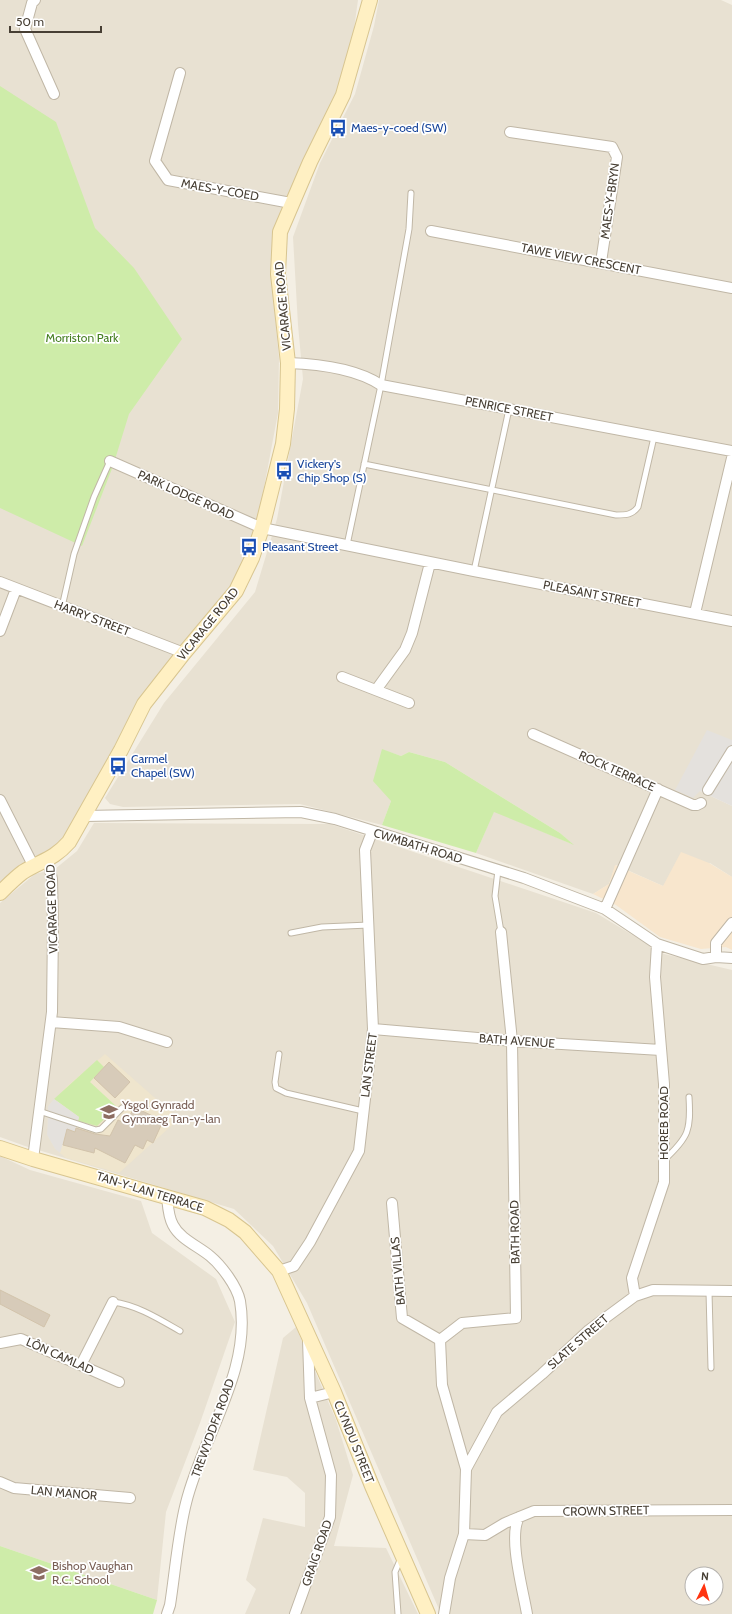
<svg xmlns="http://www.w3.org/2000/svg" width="732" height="1614" font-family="Cabin,sans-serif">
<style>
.residential{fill:#e8e1d2;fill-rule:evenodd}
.commercial{fill:#f8e6cd}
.education{fill:#efe5cd}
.green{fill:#ceeca9}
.parking{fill:#e4e1dd}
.building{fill:#d7cbb9;stroke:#d2c3ab}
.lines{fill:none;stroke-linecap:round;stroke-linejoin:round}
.lane-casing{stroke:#c0b7a6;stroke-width:7}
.street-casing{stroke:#c0b7a6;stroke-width:12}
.secondary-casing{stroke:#d8c590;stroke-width:16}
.lane{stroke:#fff;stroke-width:5}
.street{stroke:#fff;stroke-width:10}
.secondary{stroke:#fff0c3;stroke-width:14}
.labels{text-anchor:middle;stroke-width:3.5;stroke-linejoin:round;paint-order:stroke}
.transit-label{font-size:12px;fill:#164399;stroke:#fff;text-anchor:start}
.street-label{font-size:12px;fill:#473f34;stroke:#fff}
.park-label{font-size:12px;fill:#457e21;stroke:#fff}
.education-label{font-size:12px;fill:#785e54;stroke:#fff;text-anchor:start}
</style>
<rect width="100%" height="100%" fill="#f4efe4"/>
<path class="residential" d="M0 0H358L354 29 343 78 278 220 271 273 279 358 278 413 256 530 243 566 232 586 177 655 67 838 47 854 10 874 0 885Z
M379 0H721L732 5V740L700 791 732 806V877L710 863 663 886 616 865 609 884 593 894 476 853 494 811 572 844 560 833 445 762 409 752 401 756 383 750 391 801 382 825 300 804 123 807 110 804 105 798 164 703 255 592 277 519 303 379 298 325 293 237 320 163 355 94 374 26Z
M94 823 330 824 596 913 664 954 732 970V1614H441L307 1303 273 1246 234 1209 25 1146 0 1137V903L35 874 55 869 77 851ZM692 1574H716V1598H692Z
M0 1156 30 1170 141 1201 152 1233 216 1279 235 1322 200 1423 166 1512 157 1600 0 1546Z
M296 1327 336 1420 353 1475 334 1546 386 1548 418 1614H245L256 1589 246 1580 263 1518 305 1527V1493L287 1477 253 1470 283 1338Z"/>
<path class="commercial" d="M681 852 709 863 732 877V950L726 947 701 949 660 937 616 905 593 894 609 884 615 865 663 886Z"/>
<path class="education" d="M105 1054 179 1119 119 1173 66 1158 55 1149 47 1135 48 1106 67 1086Z"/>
<path class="green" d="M0 86 56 122 95 228 134 268 182 339 129 414 113 466 82 546 0 508Z
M382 749 401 756 409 752 445 762 560 833 574 845 494 812 476 853 382 825 391 801 373 781Z
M97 1060 104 1067 90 1082 117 1107 97 1126 78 1121 79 1117 54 1099Z
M0 1546 157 1600 153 1614H0Z"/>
<path class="parking" d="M707 730 732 740V806L700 791 693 798 675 790Z
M54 1099 79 1117 75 1132 67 1130 60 1153 55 1149 47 1135 48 1106Z"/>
<path class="building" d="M109 1062 130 1082 115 1098 94 1078Z
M134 1107 163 1121 153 1143 147 1140 143 1149 135 1145 125 1163 95 1148 94 1153 63 1145 67 1129 75 1132 76 1128 95 1134 110 1136 118 1120 126 1124Z
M0 1290 50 1315 44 1327 0 1304Z"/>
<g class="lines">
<g class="lane-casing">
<path id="lane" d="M364 464 616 515C626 515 632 515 638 507L654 437
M347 545 381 385 409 229 411 193
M474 571 509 409
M62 607 74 554 94 497 110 461
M498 870 495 896 501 932
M291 933 322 927 369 925
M279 1054 275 1082 276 1088 286 1093 363 1111
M39 1111 96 1130 101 1129 122 1108
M664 1160C689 1137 691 1130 689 1097
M709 1292 711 1368
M113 1302C137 1305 159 1319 180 1331
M398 1614 395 1572 401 1558"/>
</g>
<g class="street-casing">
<path id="street" d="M35 0 32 3 25 29 54 94
M180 73 155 161 168 180 291 203
M510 132 612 147 617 157 601 262
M431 231 732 288
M288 363C319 364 355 368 381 385L732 451
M110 461 262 528 474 571 732 621
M0 582 184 653
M695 613 732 458
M0 631 16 589
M342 677 409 703
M376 690 405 650 412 633 430 563
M533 734 693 805H697L701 803
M708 790 732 751
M0 800 34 867
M85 816 301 812 335 819 524 878 605 909 657 944 703 959 716 957 732 958
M605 909 658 789
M716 957V943L732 923
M51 1022 119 1027 167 1042
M373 1029 512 1041 661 1050
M33 1159 52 1012 53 926 52 879 48 860
M167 1196C168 1206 168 1216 173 1225 180 1239 198 1246 210 1256 221 1265 237 1286 240 1301 252 1371 202 1437 186 1503 178 1534 175 1573 170 1605L167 1614
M392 1203 402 1318 440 1340
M279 1271 294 1266 310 1242 359 1151 373 1029 365 850 372 832
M635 1296 632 1278 664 1182V1084L655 977 657 944
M308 1340 310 1398
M440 1340 462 1323 516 1318 512 1041 501 932
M440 1340 442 1385 466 1469 464 1534 450 1578 444 1614
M0 1343 21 1339 119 1382
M81 1365 113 1302
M466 1469 497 1412 542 1374 589 1330 635 1296 653 1290 732 1291
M0 1482 14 1488 130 1498
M519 1517C508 1537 523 1590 527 1614
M464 1534 485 1535 505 1523 534 1511 732 1510
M295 1614 330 1517 331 1475 310 1398 334 1392"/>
</g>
<g class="secondary-casing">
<path id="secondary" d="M0 893C8 885 15 878 23 872 42 860 53 860 69 842L121 750 144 704 184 653 236 591 252 558 262 528 283 444 287 409 288 363 278 274 280 232 310 162 343 95 370 0
M0 1148 33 1159 205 1208 229 1220 245 1232 279 1271 334 1392 372 1486 428 1614"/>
</g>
<use href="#lane" class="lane"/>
<use href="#street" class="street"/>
<use href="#secondary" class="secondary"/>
</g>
<defs>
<g id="bus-bare" transform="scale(1.38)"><path d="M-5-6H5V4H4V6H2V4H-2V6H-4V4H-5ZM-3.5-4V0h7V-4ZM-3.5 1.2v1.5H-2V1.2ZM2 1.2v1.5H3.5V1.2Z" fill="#1a4fb4" stroke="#fff" stroke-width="2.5" paint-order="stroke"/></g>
<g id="school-bare" transform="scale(1.38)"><path d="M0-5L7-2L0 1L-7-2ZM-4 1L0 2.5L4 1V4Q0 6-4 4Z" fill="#8d6e63" stroke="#fff" stroke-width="2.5" paint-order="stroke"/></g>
</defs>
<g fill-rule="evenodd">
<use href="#bus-bare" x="338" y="128"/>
<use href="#bus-bare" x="284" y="471"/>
<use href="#bus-bare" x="249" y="547"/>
<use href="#bus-bare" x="118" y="766"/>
<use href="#school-bare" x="109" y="1112"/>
<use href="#school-bare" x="39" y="1573"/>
</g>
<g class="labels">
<g class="transit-label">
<text x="351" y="132">Maes-y-coed (SW)</text>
<text x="297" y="468">Vickery's<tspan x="297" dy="14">Chip Shop (S)</tspan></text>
<text x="262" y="551">Pleasant Street</text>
<text x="131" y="763">Carmel<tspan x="131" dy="14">Chapel (SW)</tspan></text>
</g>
<g class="street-label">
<text transform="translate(220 190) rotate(10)" y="4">MAES-Y-COED</text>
<text transform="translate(610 201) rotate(-82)" y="4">MAES-Y-BRYN</text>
<text transform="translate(581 259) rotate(11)" y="4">TAWE VIEW CRESCENT</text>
<text transform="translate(283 306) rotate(-95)" y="4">VICARAGE ROAD</text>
<text transform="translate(509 409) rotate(11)" y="4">PENRICE STREET</text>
<text transform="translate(186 495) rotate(24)" y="4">PARK LODGE ROAD</text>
<text transform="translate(592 594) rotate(11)" y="4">PLEASANT STREET</text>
<text transform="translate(92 618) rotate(21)" y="4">HARRY STREET</text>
<text transform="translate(208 624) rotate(-51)" y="4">VICARAGE ROAD</text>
<text transform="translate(617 771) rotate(24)" y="4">ROCK TERRACE</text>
<text transform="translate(418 846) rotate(17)" y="4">CWMBATH ROAD</text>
<text transform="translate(52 909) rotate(-92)" y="4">VICARAGE ROAD</text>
<text transform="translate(517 1041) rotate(4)" y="4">BATH AVENUE</text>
<text transform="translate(369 1065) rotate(-83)" y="4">LAN STREET</text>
<text transform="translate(664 1123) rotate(-90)" y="4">HOREB ROAD</text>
<text transform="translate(150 1192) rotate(17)" y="4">TAN-Y-LAN TERRACE</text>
<text transform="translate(515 1232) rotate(-91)" y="4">BATH ROAD</text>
<text transform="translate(398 1271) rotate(-95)" y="4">BATH VILLAS</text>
<text transform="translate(578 1342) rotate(-41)" y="4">SLATE STREET</text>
<text transform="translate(60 1356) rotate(24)" y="4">LÔN CAMLAD</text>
<text transform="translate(213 1428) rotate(-70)" y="4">TREWYDDFA ROAD</text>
<text transform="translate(354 1442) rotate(68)" y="4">CLYNDU STREET</text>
<text transform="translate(64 1493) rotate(5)" y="4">LAN MANOR</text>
<text transform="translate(606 1511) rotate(-1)" y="4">CROWN STREET</text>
<text transform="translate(317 1553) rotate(-71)" y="4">GRAIG ROAD</text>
</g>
<g class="park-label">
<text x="82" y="342">Morriston Park</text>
</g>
<g class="education-label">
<text x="122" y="1109">Ysgol Gynradd<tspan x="122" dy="14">Gymraeg Tan-y-lan</tspan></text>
<text x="52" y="1570">Bishop Vaughan<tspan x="52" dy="14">R.C. School</tspan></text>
</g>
</g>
<g transform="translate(704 1586) rotate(5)"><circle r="19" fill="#ffffff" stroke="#b5b2ae"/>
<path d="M0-3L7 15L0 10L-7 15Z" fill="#ff3410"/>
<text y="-6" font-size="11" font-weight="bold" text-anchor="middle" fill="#473f34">N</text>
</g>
<path d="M10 26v6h91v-6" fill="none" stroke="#473f34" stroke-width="2"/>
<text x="16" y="26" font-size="12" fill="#473f34" stroke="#ffffff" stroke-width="3" paint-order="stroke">50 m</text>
</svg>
